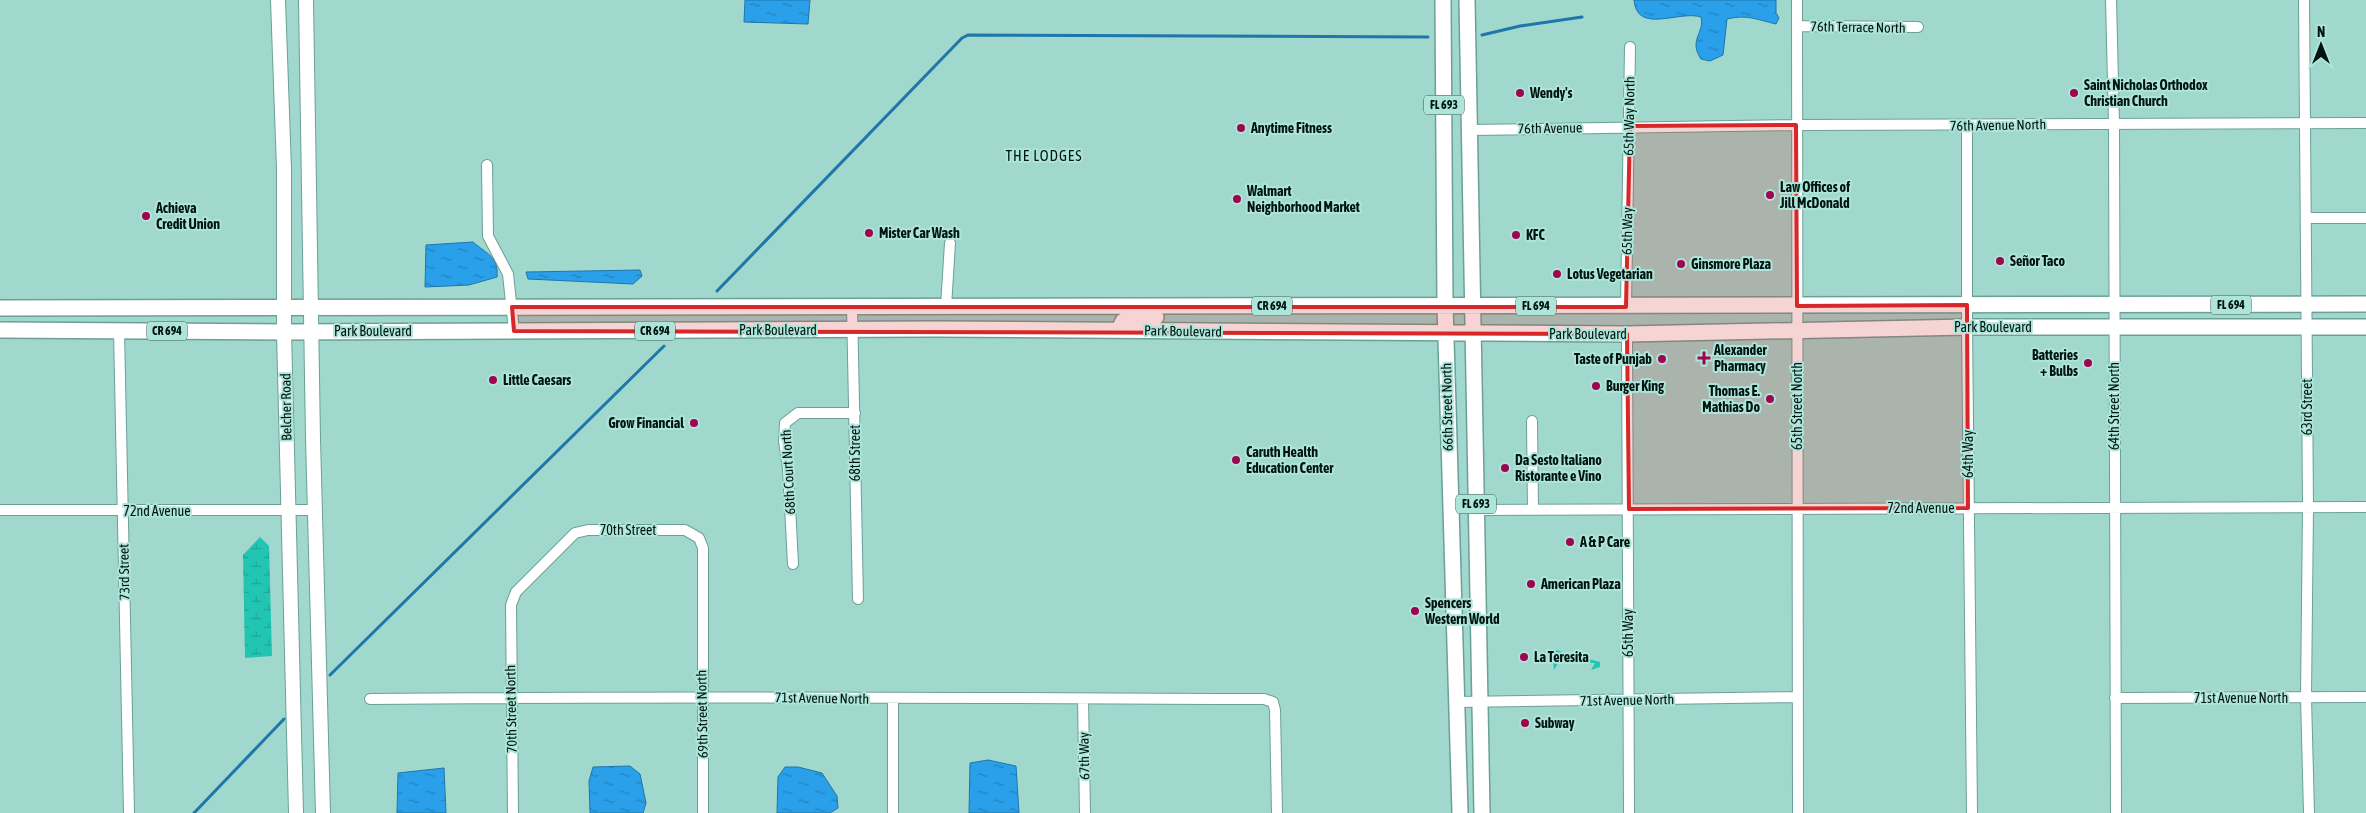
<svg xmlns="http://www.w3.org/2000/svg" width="2366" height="813" font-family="'Asap Condensed',sans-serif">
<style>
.green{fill:#21c5b2}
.wetland{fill:url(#wetland-marsh)}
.water{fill:url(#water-ripples);stroke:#1e76a9}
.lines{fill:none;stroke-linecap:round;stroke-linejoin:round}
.stream{stroke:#1e76a9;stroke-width:3}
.street-casing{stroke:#6ba097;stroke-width:12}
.secondary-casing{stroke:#6ba097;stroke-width:16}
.primary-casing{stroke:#6ba097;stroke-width:18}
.street{stroke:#fff;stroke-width:10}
.secondary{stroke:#fff;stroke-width:14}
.primary{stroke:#fff;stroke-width:15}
.marked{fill:#d62828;fill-opacity:0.2;stroke:#d62828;stroke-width:4;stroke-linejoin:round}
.poi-dot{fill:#9e054e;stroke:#aee5db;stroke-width:2}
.labels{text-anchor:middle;stroke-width:4;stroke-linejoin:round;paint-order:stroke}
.shield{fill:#aee5db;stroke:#35534d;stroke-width:1}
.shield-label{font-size:12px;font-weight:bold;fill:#011410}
.street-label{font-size:14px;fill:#011410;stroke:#aee5db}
.poi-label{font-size:14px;font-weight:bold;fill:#011410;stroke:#aee5db;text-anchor:start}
.neighbourhood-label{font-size:15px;letter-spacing:1px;fill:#011410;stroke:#aee5db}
</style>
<defs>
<pattern id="wetland-marsh" width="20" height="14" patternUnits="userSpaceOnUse" patternTransform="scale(1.25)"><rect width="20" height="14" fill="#21c5b2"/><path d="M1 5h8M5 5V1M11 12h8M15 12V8" fill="none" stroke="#1ca898"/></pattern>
<pattern id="water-ripples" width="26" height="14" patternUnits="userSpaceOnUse" patternTransform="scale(1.25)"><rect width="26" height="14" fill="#2aa0ea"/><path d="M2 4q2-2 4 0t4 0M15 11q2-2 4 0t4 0" fill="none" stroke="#2281bc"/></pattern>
</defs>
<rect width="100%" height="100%" fill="#a1d8ce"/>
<path class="green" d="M1552 649 1600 662V667L1591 670 1595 663H1558L1554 670Z"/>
<path class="wetland" d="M260 537 269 546 272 656 245 658 243 555Z"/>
<path class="water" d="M745 0H810L808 24 744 22Z
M1634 0H1776V13L1779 18 1776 24C1758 20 1747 14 1727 19L1723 55 1710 61 1701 59C1688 40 1705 33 1701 17 1679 10 1637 35 1634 0Z
M473 242C487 254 499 257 497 277L469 285 425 287 426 245Z
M640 270 642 276 633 284 528 279 526 272Z
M988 760 1016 766 1019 813H969L970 763Z
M630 766 640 774 646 803 643 813H590L589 781 593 767Z
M785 767H798L822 773 837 796 838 808 830 813H777L778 777Z
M444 768 446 813H397L398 773Z"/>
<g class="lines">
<path class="stream" d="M1482 35 1520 26 1582 17
M717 291 962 38 968 35 1428 37
M330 675 664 346
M194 813 284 719"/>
<g class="street-casing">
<path id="street" d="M1797 0 1798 813
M2111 0 2114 123 2116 813
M2304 0 2308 507 2306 698 2309 813
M1797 26 1918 27
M1967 126V327L1972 813
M1470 130 1796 125 2366 123
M487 165 488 236 508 274 514 331
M2306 218H2366
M852 307 858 599
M946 307 950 243
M1626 307 1630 47
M119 330 129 813
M1627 334 1629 813
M1532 421 1533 510
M0 510H315
M1476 510 2366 507
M793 564 788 468 784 441 785 423 798 413H855
M2115 698 2366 697
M370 699C668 696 966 698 1264 699L1273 702 1275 710 1277 813
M893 699V813
M1083 699 1085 813
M1457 702 1797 697
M513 813 511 605 516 592 575 533 588 530H685L699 538 703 548V813"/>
</g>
<g class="secondary-casing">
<path id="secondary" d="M278 0 284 169V332L296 813
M306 0 313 439 323 813"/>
</g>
<g class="primary-casing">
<path id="primary" d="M1443 0 1445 305 1460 813
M1467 0 1482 813
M0 308 2366 304
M0 330 284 332 935 329 1627 334 1967 327H2366
M1119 330 1123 321 1137 317H1156"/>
</g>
<use href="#street" class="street"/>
<use href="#secondary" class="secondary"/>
<use href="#primary" class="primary"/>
</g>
<path class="marked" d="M1796 125 1797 306 1967 305 1968 508 1629 509 1627 334 514 331 512 307H1626L1630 126Z"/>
<g class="poi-dot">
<circle cx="1520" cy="93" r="5"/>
<circle cx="2074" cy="93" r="5"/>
<circle cx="1241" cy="128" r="5"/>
<circle cx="1770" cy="195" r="5"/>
<circle cx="1237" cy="199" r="5"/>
<circle cx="146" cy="216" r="5"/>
<circle cx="869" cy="233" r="5"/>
<circle cx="1516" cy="235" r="5"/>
<circle cx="2000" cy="261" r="5"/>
<circle cx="1681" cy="264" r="5"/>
<circle cx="1557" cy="274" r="5"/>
<path d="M1701.5 350.5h5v5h5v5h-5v5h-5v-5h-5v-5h5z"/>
<circle cx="1662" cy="359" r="5"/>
<circle cx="2088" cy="363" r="5"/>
<circle cx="493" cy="380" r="5"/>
<circle cx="1596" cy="386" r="5"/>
<circle cx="1770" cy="399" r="5"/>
<circle cx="694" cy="423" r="5"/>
<circle cx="1236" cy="460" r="5"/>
<circle cx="1505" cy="468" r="5"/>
<circle cx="1570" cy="542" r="5"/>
<circle cx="1531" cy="584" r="5"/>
<circle cx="1415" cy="611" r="5"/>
<circle cx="1524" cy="657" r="5"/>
<circle cx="1525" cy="723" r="5"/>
</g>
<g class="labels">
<g class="shield">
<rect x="1424" y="95.5" width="40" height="19" rx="4"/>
<rect x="2211" y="295.5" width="40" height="19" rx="4"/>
<rect x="1252" y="296.5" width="40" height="19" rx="4"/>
<rect x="1516" y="296.5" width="40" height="19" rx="4"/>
<rect x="147" y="321.5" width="40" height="19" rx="4"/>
<rect x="635" y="321.5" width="40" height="19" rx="4"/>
<rect x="1456" y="494.5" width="40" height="19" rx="4"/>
</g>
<g class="shield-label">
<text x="1444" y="109">FL 693</text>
<text x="2231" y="309">FL 694</text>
<text x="1272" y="310">CR 694</text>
<text x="1536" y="310">FL 694</text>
<text x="167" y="335">CR 694</text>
<text x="655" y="335">CR 694</text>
<text x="1476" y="508">FL 693</text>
</g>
<g class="street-label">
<text transform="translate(1858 27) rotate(1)" y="5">76th Terrace North</text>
<text transform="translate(1629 116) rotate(-89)" y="5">65th Way North</text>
<text transform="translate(1998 125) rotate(-1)" y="5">76th Avenue North</text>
<text transform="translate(1550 128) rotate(-1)" y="5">76th Avenue</text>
<text transform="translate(1627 231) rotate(-89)" y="5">65th Way</text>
<text x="1993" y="332">Park Boulevard</text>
<text x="778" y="335">Park Boulevard</text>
<text x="373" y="336">Park Boulevard</text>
<text transform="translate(1183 331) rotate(1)" y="5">Park Boulevard</text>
<text x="1588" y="339">Park Boulevard</text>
<text transform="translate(1797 406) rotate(-90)" y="5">65th Street North</text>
<text transform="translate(2114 406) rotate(-90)" y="5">64th Street North</text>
<text transform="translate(286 407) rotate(-91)" y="5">Belcher Road</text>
<text transform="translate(1447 407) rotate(-91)" y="5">66th Street North</text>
<text transform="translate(2307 407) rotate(-90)" y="5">63rd Street</text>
<text transform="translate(855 453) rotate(-90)" y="5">68th Street</text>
<text transform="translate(1968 454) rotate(-90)" y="5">64th Way</text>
<text transform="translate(788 472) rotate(-93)" y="5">68th Court North</text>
<text x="1921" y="513">72nd Avenue</text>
<text x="157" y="516">72nd Avenue</text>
<text x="628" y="535">70th Street</text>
<text transform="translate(124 572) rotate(-91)" y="5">73rd Street</text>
<text transform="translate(1628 633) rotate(-90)" y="5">65th Way</text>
<text transform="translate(822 698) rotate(1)" y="5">71st Avenue North</text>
<text x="2241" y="703">71st Avenue North</text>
<text transform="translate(1627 700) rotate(-1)" y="5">71st Avenue North</text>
<text transform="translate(511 709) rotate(-91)" y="5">70th Street North</text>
<text transform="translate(702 714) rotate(-91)" y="5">69th Street North</text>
<text transform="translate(1084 756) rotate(-91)" y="5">67th Way</text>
</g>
<g class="poi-label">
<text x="2084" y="90">Saint Nicholas Orthodox<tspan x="2084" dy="16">Christian Church</tspan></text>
<text x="1530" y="98">Wendy's</text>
<text x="1251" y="133">Anytime Fitness</text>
<text x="1780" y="192">Law Offices of<tspan x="1780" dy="16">Jill McDonald</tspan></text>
<text x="1247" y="196">Walmart<tspan x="1247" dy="16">Neighborhood Market</tspan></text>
<text x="156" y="213">Achieva<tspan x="156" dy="16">Credit Union</tspan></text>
<text x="879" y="238">Mister Car Wash</text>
<text x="1526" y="240">KFC</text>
<text x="2010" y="266">Señor Taco</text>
<text x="1691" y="269">Ginsmore Plaza</text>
<text x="1567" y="279">Lotus Vegetarian</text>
<text x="1714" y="355">Alexander<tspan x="1714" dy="16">Pharmacy</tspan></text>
<text x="2078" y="360" text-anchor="end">Batteries<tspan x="2078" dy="16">+ Bulbs</tspan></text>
<text x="1652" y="364" text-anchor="end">Taste of Punjab</text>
<text x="503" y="385">Little Caesars</text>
<text x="1606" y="391">Burger King</text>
<text x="1760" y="396" text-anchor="end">Thomas E.<tspan x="1760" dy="16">Mathias Do</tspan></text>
<text x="684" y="428" text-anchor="end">Grow Financial</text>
<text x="1246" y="457">Caruth Health<tspan x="1246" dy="16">Education Center</tspan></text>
<text x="1515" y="465">Da Sesto Italiano<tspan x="1515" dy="16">Ristorante e Vino</tspan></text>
<text x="1580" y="547">A &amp; P Care</text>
<text x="1541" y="589">American Plaza</text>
<text x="1425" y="608">Spencers<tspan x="1425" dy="16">Western World</tspan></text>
<text x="1534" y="662">La Teresita</text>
<text x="1535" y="728">Subway</text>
</g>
<g class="neighbourhood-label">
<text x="1044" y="161">THE LODGES</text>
</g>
</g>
<g transform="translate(2321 45)" stroke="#aee5db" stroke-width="4" paint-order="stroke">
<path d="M0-4L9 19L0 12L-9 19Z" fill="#011410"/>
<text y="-8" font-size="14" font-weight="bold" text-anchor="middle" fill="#011410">N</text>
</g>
</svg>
